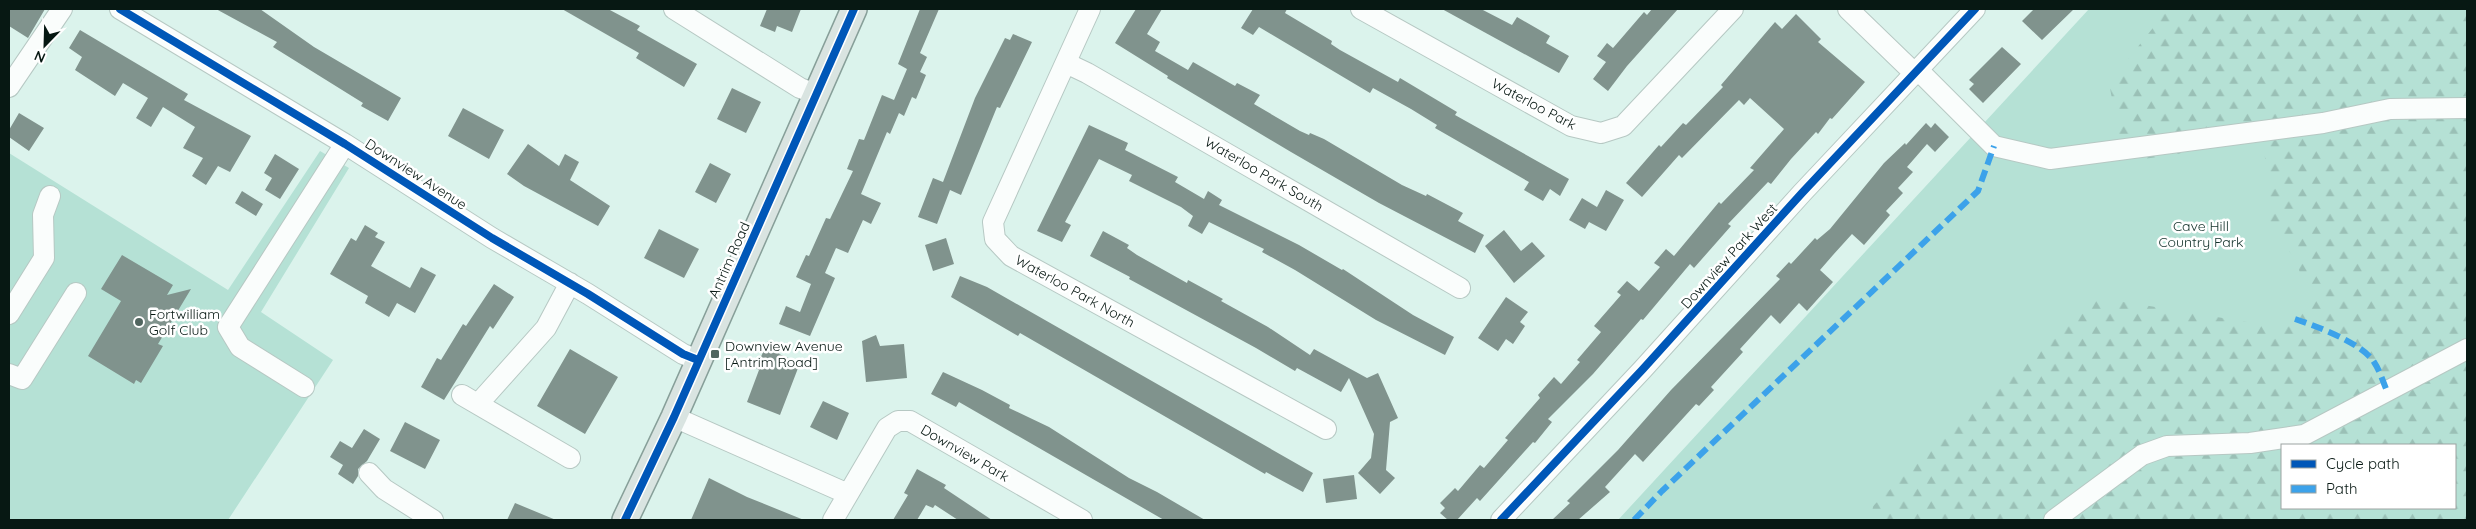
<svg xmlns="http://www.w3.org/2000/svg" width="2476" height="529" font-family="Quicksand,sans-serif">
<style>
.green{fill:#b5e1d5;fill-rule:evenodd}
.forest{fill:url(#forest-firs);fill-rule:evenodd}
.building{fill:#80938d}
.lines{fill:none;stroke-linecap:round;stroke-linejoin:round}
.minor-casing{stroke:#b6c8c3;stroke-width:22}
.major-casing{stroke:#879f99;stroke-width:28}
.minor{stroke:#fafdfc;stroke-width:20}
.major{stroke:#d9e4e1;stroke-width:25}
.quiet{stroke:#3ca2ea;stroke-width:6;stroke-dasharray:12 6;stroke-linecap:butt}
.cycleway-casing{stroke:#fff;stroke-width:11}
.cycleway{stroke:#0057b8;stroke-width:8}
.poi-dot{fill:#51655f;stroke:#fff;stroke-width:2}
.labels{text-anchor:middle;stroke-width:5;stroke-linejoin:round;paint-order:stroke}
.street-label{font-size:14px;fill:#071813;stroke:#fff}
.park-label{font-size:14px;fill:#113029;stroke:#fff}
.poi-label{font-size:14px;fill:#071813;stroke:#fff;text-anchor:start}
</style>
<defs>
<pattern id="forest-firs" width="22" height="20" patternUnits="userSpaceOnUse" patternTransform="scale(1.25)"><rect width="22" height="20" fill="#b5e1d5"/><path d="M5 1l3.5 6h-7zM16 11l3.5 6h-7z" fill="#9ac0b6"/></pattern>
</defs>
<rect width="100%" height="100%" fill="#dbf3ec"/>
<path class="green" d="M2089 9H2467V520H1618ZM2282 445H2455V508H2282Z
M320 151 349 168 261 312 333 360 228 520H9V153L228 290Z"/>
<path class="forest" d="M2168 9H2467V520H1871L1873 506 2088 296 2284 328 2311 306 2295 258 2265 225 2269 192 2263 141 2124 162 2109 83ZM2282 445H2455V508H2282Z"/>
<path class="building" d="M9 9H45L28 38 9 26Z
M216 9H260L314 47 401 98 388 121 361 106 363 103 273 47 277 42Z
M562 9H608L640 26 637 30 697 64 684 87 636 58 639 53Z
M767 9H801L792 32 777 26 775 32 760 26Z
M920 9H939L920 53 927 57 920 72 926 75 916 99 912 97 904 116 899 113 890 134 887 132 861 194 881 203 871 224 863 220 848 253 836 248 825 273 835 278 810 336 779 324 786 306 800 312 811 284 796 277 806 255 809 256 826 218 830 219 853 171 847 169 859 139 864 140 882 95 894 100 907 69 898 64Z
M1136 9H1162L1147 34 1160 42 1155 51 1188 70 1193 62 1235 86 1237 83 1260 95 1254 104 1300 131 1309 135 1310 133 1324 139 1402 185 1426 196 1427 194 1463 213 1458 221 1484 235 1475 253 1379 203 1291 152 1167 78 1168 76 1115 43Z
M1253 9H1287L1285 13 1332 41 1331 44 1340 50 1398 82 1400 78 1457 112 1455 115 1569 179 1560 196 1550 189 1543 201 1524 190 1529 182 1435 128 1437 125 1411 109 1373 88 1370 93 1259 27 1253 35 1241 28Z
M1442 9H1481L1512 25 1517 17 1550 36 1546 43 1569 56 1559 73Z
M1652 9H1678L1627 66 1608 91 1593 79 1606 62 1597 56 1607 43 1613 48 1644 12 1647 15Z
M2034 9H2074L2042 40 2022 21Z
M1796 14 1821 39 1818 42 1865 82 1832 119 1830 118 1818 134 1816 132 1791 159 1771 184 1768 182 1728 224 1731 226 1694 268 1690 264 1643 320 1641 319 1593 374 1548 419 1552 422 1535 443 1533 442 1480 501 1477 498 1457 520H1448L1440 513 1445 508 1440 503 1455 488 1458 491 1480 465 1484 468 1508 440 1505 438 1540 398 1538 395 1554 377 1561 384 1580 362 1577 360 1601 332 1594 326 1621 295 1617 292 1627 281 1639 291 1660 267 1654 263 1666 249 1674 256 1719 202 1721 204 1754 170 1750 168 1784 129 1750 98 1744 105 1739 100 1682 158 1679 155 1642 197 1626 183 1659 145 1661 147 1683 123 1686 125 1723 87 1721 85 1775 22 1782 29Z
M80 30 188 94 184 100 251 136 230 172 218 166 206 185 192 176 203 158 183 148 195 127 163 107 151 127 136 118 148 98 123 83 115 96 75 70 82 57 69 48Z
M1013 34 1032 42 1000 108 997 107 961 195 950 190 937 224 918 217 933 178 943 182 975 98 1005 38 1010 40Z
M2002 47 2021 64 1983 103 1969 89 1974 84 1969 80Z
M732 88 761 102 746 133 717 119Z
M463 108 504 130 489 159 448 136Z
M19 113 44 128 29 151 9 137V130Z
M1926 123 1931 128 1935 123 1949 137 1935 152 1927 144 1907 167 1913 172 1898 188 1903 193 1886 211 1890 215 1864 245 1852 234 1833 255 1820 270 1833 282 1807 311 1799 303 1780 324 1771 315 1740 349 1743 352 1711 387 1714 390 1699 406 1696 404 1643 462 1635 454 1605 487 1610 492 1578 520H1552L1570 503 1567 501 1618 450 1671 390 1780 279 1776 276 1789 262 1791 264 1815 238 1817 240 1830 229 1884 163 1905 143 1906 145Z
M1089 125 1128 143 1125 150 1178 177 1175 182 1204 199 1208 191 1222 200 1219 205 1299 245 1342 270 1343 269 1413 315 1454 337 1445 355 1376 320 1295 270 1262 252 1264 249 1209 222 1202 234 1188 226 1193 216 1181 207 1129 181 1132 175 1099 159 1065 222 1071 225 1062 242 1037 231Z
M528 144 559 166 565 154 579 162 570 180 610 206 598 226 524 186 507 174Z
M275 154 299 169 280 199 265 190 272 178 264 173Z
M710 163 731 174 716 203 695 192Z
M1606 190 1624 200 1606 231 1589 222 1585 229 1569 220 1582 198 1597 207Z
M242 191 263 204 256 216 235 203Z
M365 225 378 233 375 237 385 242 371 266 410 288 421 267 436 275 415 313 397 303 389 317 365 303 368 296 330 274 351 238 356 241Z
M659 229 699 249 684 278 644 258Z
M1504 230 1521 251 1532 242 1545 256 1514 283 1485 246Z
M1103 231 1129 245 1127 248 1137 255 1187 283 1188 280 1223 299 1221 301 1268 327 1310 355 1314 349 1367 378 1378 373 1398 418 1390 422 1386 470 1395 478 1380 494 1358 473 1371 458 1374 434 1349 378 1341 392 1297 368 1295 371 1256 348 1129 279 1130 277 1090 256Z
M946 238 954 264 933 271 925 245Z
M122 255 173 285 167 295 191 289 158 344 163 346 141 383 136 380 134 384 88 356 121 301 101 289Z
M960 276 987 287 1313 473 1303 492 1266 472 1265 474 1020 333 1018 336 951 297Z
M494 284 514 297 493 329 490 326 444 400 421 387 437 358 441 360 463 324 466 326Z
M1506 297 1528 312 1520 322 1525 326 1513 344 1506 339 1498 351 1478 338Z
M876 335 880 346 904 344 907 378 866 382 862 341Z
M768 341 782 347 779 354 800 363 780 415 747 402 759 370 756 368Z
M570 349 618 377 585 434 537 406Z
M943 372 982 390 1010 405 1009 408 1049 427 1129 478 1157 492 1205 520H1164L959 402 956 407 931 394Z
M823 401 849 413 837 440 810 427Z
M405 422 440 440 425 469 390 451Z
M364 429 380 439 367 461 358 469V476L353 484 338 474 343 465 330 457 340 441 352 448Z
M917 469 946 485 944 488 992 520H958L935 505 933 508 926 505 917 520H893L908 495 904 493Z
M1354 475 1357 499 1326 503 1323 479Z
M709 478 747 497 804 520H691Z
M515 503 556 520H507Z"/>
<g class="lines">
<g class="minor-casing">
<path id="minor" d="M120 9 345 144 492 238 588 294 683 354 698 360
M674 9 800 88 816 94
M1090 9 993 222 995 239 1011 256 1326 429
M1361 9 1571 126 1601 133 1623 126 1733 9
M1848 9 1908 67 1925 77 1994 146 2050 159 2323 123 2390 109 2467 108
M1066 63 1087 73 1460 288
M9 87 62 9
M9 314 44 258 43 215 50 196
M9 374 22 379 76 293
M304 387 240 347 228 327 345 144
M462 395 570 458
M478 404 546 328 570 283
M674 417 848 494
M369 473 384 489 433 520
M833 520 887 428 898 421H910L1082 520
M1501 520 1643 369 1802 193 1975 9
M2054 520 2142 455 2167 446 2250 443 2304 435 2467 349"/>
</g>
<g class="major-casing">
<path id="major" d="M625 520 674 417 854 9"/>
</g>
<use href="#minor" class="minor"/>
<use href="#major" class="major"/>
<path class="quiet" d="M2295 319C2316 326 2362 343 2374 362 2380 371 2383 382 2387 391
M1634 520 1662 491 1978 191 1994 146"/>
<g class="cycleway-casing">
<path id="cycleway" d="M120 9 345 144 492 238 588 294 683 354 698 360
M625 520 674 417 854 9
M1501 520 1643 369 1802 193 1975 9"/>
</g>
<use href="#cycleway" class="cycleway"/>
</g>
<g class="poi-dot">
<circle cx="139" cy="322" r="5"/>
<rect x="710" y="349" width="10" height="10" rx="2.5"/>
</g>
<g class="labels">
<g class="street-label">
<text transform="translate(1534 104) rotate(28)" y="5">Waterloo Park</text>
<text transform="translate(416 174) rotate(33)" y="5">Downview Avenue</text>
<text transform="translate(1264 174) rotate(30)" y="5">Waterloo Park South</text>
<text transform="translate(1729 256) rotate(-48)" y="5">Downview Park West</text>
<text transform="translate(729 260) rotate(-66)" y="5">Antrim Road</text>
<text transform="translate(1075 291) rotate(29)" y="5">Waterloo Park North</text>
<text transform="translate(965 453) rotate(30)" y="5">Downview Park</text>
</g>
<g class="park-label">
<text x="2201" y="231">Cave Hill<tspan x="2201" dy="16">Country Park</tspan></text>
</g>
<g class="poi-label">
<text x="149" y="319">Fortwilliam<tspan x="149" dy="16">Golf Club</tspan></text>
<text x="725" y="351">Downview Avenue<tspan x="725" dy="16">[Antrim Road]</tspan></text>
</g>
</g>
<rect width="2476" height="529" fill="none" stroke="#071813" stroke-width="20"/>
<rect x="2281" y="444" width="175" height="65" fill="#ffffff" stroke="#9ca3a1"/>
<rect x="2291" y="460" width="25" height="8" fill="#0057b8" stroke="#9ca3a1"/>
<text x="2326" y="469" font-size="15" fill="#071813">Cycle path</text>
<rect x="2291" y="485" width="25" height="8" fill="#3ca2ea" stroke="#9ca3a1"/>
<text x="2326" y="494" font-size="15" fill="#071813">Path</text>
<g transform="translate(45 45) rotate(203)" stroke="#ffffff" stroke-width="4" paint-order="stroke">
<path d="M0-4L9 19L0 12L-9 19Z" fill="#071813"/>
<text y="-8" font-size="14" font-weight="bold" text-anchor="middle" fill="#071813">N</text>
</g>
</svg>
